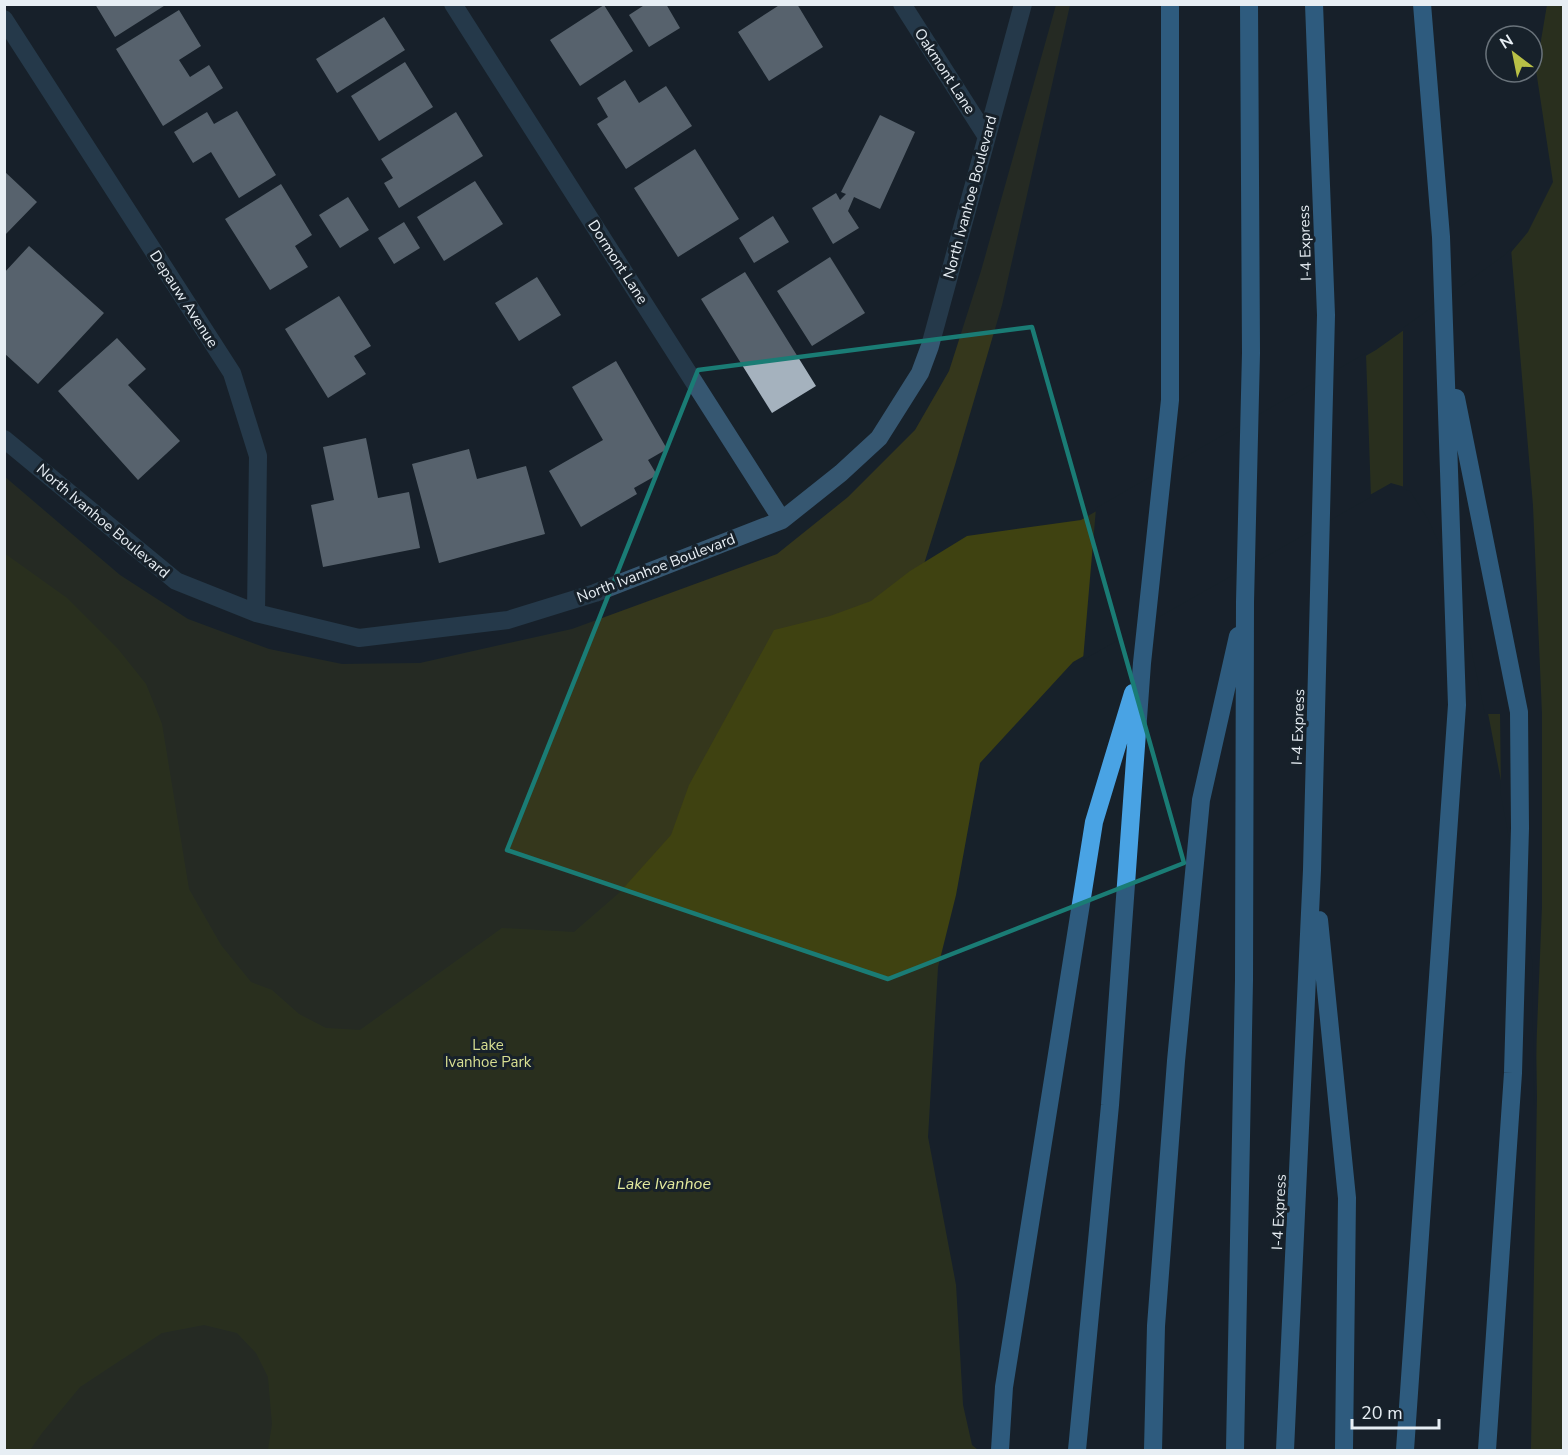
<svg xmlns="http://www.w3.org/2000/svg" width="1568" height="1455" font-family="'Nunito Sans',sans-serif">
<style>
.green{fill:#35371c}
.water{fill:#3f4211}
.pier{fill:#17212a}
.building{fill:#a5b2be}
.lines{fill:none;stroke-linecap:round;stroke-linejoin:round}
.street{stroke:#365771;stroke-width:18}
.highway{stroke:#49a3e4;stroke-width:18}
.marked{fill:none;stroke:#1a7c75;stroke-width:4.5;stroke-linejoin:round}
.labels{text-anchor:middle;stroke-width:6;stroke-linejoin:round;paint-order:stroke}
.street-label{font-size:15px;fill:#e7eef4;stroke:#17212a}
.park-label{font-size:15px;fill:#d8df92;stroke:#17212a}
.water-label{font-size:16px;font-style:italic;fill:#e4eb9e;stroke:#17212a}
</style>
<rect width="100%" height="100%" fill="#17212a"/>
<path class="green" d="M1056 5H1070L1002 305 955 465 883 695 891 1450H5L4 476 120 575 188 619 269 649 342 664 420 663 572 629 777 554 848 497 915 430 949 371 981 271Z"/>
<path class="water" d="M1547 5H1563V1450H1531L1537 1097 1535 959 1489 718 1460 582 1430 517 1412 489 1391 483 1073 662 980 763 956 895 938 967 928 1137 956 1285 963 1405 972 1445 978 1450H268L272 1424 268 1377 256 1353 237 1333 204 1325 162 1333 80 1387 42 1433 30 1450H5L4 553 67 598 118 649 146 684 162 724 189 889 221 945 251 982 272 990 299 1014 326 1028 360 1030 502 928 574 932 619 893 671 835 689 785 774 630 830 616 871 601 910 571 967 536 1081 520 1376 350 1508 256 1528 232 1553 182 1536 70Z"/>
<path class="pier" d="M1511 248 1533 505 1542 713V907L1534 1105 1532 959 1501 796 1500 714H1485L1457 583 1428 519 1410 491 1403 489V328L1506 254Z
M1366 353 1371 497 1083 660 1096 508Z"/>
<path class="building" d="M95 4H167L115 37Z
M646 4H666L680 28 649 47 629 15Z
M781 4H797L823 47 769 81 738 32Z
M604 5 633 51 580 86 550 40Z
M179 10 201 46 179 60 190 77 209 65 223 88 163 126 116 49Z
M384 17 405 50 337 93 316 59Z
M405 62 433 107 379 141 351 96Z
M625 80 639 103 666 86 692 126 626 169 597 124 608 117 597 98Z
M237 111 276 175 239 198 211 152 193 163 174 132 207 112 214 124Z
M456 112 483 156 399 208 384 183 393 178 381 159Z
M880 115 915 132 880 209 854 197 848 211 859 228 833 244 812 208 836 193 840 200 846 194 841 192Z
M695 149 739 219 678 257 634 188Z
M4 171 37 202 4 236Z
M475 181 503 224 444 261 417 217Z
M281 184 312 235 295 246 308 267 270 290 225 219Z
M348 197 369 230 340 248 319 215Z
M773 216 789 242 754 263 739 238Z
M404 222 420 248 394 264 378 238Z
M29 246 104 313 38 384 4 353V273Z
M830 257 865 313 812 346 777 291Z
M745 272 816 386 772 413 701 299Z
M537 277 561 315 519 341 495 303Z
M339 296 371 346 354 356 366 374 328 398 285 329Z
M117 338 146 369 128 385 180 441 138 480 58 391Z
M616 361 667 449 648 460 657 475 634 488 637 494 581 527 549 471 603 440 572 387Z
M366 438 378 498 409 492 420 548 323 567 311 505 334 500 323 447Z
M469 449 477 479 526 466 545 534 439 563 412 464Z"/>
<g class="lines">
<path class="street" d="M453 4 782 520
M902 4 987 137
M4 19 232 373 258 456 256 613
M4 439 176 581 256 613 359 638 508 620 595 593 782 520 841 473 879 438 920 373 930 346 1023 4"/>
<path class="highway" d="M1456 398 1519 712 1520 828 1513 1073 1487 1450
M1319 920 1347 1198 1344 1450
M1000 1450 1004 1387 1094 822 1133 693
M1077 1450 1110 1105 1142 663 1170 400V4
M1153 1450 1156 1326 1176 1061 1201 800 1238 636
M1235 1450 1244 980 1245 602 1251 353 1249 4
M1285 1450 1312 870 1326 315 1314 4
M1405 1450 1457 705 1441 237 1422 4"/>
</g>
<path d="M0 0H1568V1455H0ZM1032 327 1184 863 888 979 507 850 698 370Z" fill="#17212a" fill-opacity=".55" fill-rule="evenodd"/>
<path class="marked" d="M1032 327 1184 863 888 979 507 850 698 370Z"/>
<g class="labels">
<g class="street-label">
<text transform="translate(945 71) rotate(57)" y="5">Oakmont Lane</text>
<text transform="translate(970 197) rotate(-75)" y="5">North Ivanhoe Boulevard</text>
<text transform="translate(1305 243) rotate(-92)" y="5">I-4 Express</text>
<text transform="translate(618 262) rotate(57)" y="5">Dormont Lane</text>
<text transform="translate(184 299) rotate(57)" y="5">Depauw Avenue</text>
<text transform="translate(103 521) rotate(40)" y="5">North Ivanhoe Boulevard</text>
<text transform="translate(656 568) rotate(-21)" y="5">North Ivanhoe Boulevard</text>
<text transform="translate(1298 727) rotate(-88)" y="5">I-4 Express</text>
<text transform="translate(1279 1212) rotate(-87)" y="5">I-4 Express</text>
</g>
<g class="park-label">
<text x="488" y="1050">Lake<tspan x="488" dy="17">Ivanhoe Park</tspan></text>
</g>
<g class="water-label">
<text x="664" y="1189">Lake Ivanhoe</text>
</g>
</g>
<rect width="1568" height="1455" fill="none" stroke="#e7eef4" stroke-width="12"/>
<g transform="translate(1514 54) rotate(328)"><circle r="28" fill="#17212a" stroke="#6a737b" stroke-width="1.5"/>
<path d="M0-4.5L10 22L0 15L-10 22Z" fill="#b9c046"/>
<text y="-9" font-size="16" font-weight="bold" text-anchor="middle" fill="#e7eef4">N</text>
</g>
<path d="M1352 1419v9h87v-9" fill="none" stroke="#e7eef4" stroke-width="3"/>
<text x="1361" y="1419" font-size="18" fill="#e7eef4" stroke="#17212a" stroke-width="4.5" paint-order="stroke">20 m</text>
</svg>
